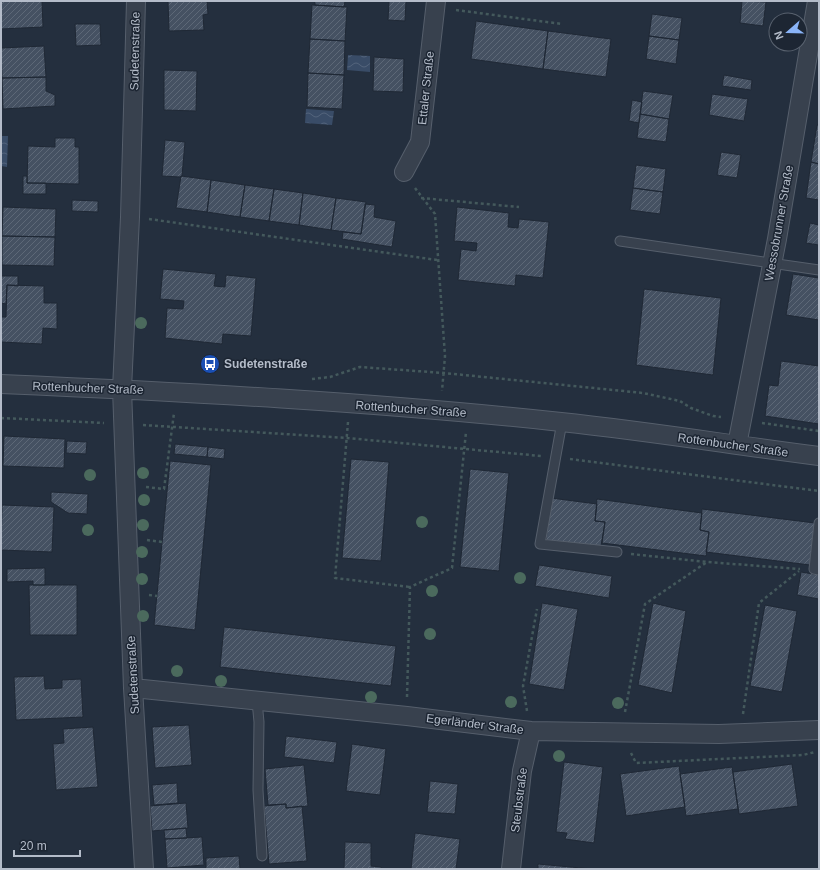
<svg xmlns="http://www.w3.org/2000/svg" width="820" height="870" font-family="Helvetica,sans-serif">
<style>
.water{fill:url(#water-waves)}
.building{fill:url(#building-hatch);stroke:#1f2835}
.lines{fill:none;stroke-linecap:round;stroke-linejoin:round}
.lane-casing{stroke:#565f6c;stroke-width:11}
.street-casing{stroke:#565f6c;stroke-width:20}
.path{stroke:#44595c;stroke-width:2.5;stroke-dasharray:3 3;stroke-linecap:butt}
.lane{stroke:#38414e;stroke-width:9}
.street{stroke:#38414e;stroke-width:18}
.tree{fill:#4b6a5d}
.labels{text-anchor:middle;stroke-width:3;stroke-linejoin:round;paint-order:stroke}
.street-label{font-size:12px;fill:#b4bcc9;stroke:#1d2633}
.poi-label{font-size:12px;font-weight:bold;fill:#b4bcc9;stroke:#1d2633;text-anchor:start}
</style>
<defs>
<pattern id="water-waves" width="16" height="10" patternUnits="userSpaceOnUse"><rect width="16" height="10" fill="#394c67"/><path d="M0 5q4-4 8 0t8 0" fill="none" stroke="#53647b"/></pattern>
<pattern id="building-hatch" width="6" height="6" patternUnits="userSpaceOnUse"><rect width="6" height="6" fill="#455162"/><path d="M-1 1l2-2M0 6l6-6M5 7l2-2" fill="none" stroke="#5d6877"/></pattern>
</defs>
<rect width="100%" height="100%" fill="#242f3e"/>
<path class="water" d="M348 55 370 56V72L347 70Z
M306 109 334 111 332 125 305 123Z
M1 136H8L7 167 1 166Z"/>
<path class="building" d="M1 1H42L43 27 1 29Z
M168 1H207L208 14 203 15 204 30 169 31Z
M315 1H345L344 7 315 5Z
M389 1H406L405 21 388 20Z
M742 1 766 2 763 26 740 23Z
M312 5 347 7 345 41 310 39Z
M652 14 682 18 679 40 649 36Z
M476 21 548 31 543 69 471 59Z
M75 24H100L101 45 76 46Z
M548 31 611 39 606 77 543 69Z
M649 36 679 40 676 64 646 59Z
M310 39 345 41 344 75 308 73Z
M44 46 46 77 2 78 1 48Z
M374 57 404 59 403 92 373 91Z
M164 70 197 71 196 111 164 110Z
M308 73 344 75 342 109 307 107Z
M724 75 752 80 751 90 722 86Z
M46 77V91L55 95V106L3 109 2 78Z
M643 91 673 95 669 119 640 114Z
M712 94 748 99 744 121 709 115Z
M632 100 642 102 639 123 629 121Z
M640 114 669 119 666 142 637 138Z
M817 125H819V164L811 162Z
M55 138H75V147H79V184L27 183 28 146 55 147Z
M165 140 185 142 182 176 180 177 162 176Z
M721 152 741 155 737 178 717 175Z
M811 162 819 164V200L806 198Z
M636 165 666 169 663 192 633 188Z
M23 176H27V183H46V194H23Z
M181 176 211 180 207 212 176 208Z
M211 180 245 185 240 217 207 212Z
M245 185 274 189 269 221 240 217Z
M633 188 663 192 660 214 630 210Z
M274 189 303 193 299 225 269 221Z
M303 193 336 198 331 230 299 225Z
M336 198 366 202 361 234 331 230Z
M72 200 98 201V212L72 211Z
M365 204 375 205 374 217 396 221 392 247 342 239 343 232 361 234Z
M3 207 56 209 55 237 2 236Z
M457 207 509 213 508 227 518 228 519 219 549 222 543 278 516 275 515 286 458 280 461 249 476 251 477 243 454 241Z
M810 223 819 225V245L806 243Z
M2 236 55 237 54 266 2 265Z
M163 269 216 274 214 286 225 287 226 275 256 278 251 336 223 334 222 344 165 338 167 308 183 309 184 301 160 299Z
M793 274 819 278V320L786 315Z
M1 276H18V286L7 285 6 304 1 303Z
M7 285 44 286V303H57V329L43 328 42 344 1 342V317H6Z
M644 289 721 298 713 375 636 365Z
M781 361 819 366V424L765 416 769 385 778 386Z
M4 436 65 439 64 468 3 466Z
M67 441 87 442 86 454 66 453Z
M175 444 208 447 207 457 174 454Z
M208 447 225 449 224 459 207 457Z
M351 459 389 462 381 561 342 558Z
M170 461 211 465 195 630 154 625Z
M470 469 509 473 499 571 460 567Z
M51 492 88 494 87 514 68 513 51 502Z
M551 498 597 504 595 521 605 522 601 546 546 540Z
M597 499 702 513 700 530 709 532 706 556 602 543 605 522 595 521Z
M2 505 54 507 52 552 1 550Z
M702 509 815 523 810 565 706 552 709 532 700 530Z
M539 565 612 576 609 598 535 586Z
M45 568V585H33V581L7 582V569Z
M801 572 819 575V599L797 595Z
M29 585H77V635H30Z
M542 603 578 609 564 690 529 684Z
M653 603 686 611 672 693 638 685Z
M765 605 797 611 782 692 750 686Z
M224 627 396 646 391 686 220 667Z
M44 676 45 689 62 688V680L81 679 83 717 16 720 14 677Z
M189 725 192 765 155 768 152 727Z
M93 727 98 787 56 790 53 744 64 743 63 729Z
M286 736 337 742 334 763 284 757Z
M352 744 386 749 380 795 346 791Z
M564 762 603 767 594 843 565 839 567 833 556 832Z
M792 764 798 806 739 814 733 772Z
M304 765 308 806 286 808V804L268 805 265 769Z
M679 766 685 807 626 816 620 774Z
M732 767 738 809 686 816 680 774Z
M430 781 458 784 455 814 427 812Z
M177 783 178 803 154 805 152 785Z
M186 803 188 828 152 831 150 806Z
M286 804V808L302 806 307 861 269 864 264 806Z
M186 828 187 838 165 839 164 830Z
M415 833 460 839 456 869H411Z
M202 837 204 865 167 868 165 839Z
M345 842 371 843V866L381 867V869H344Z
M239 856 240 869H206V858Z
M538 864 592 869H538Z"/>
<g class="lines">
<g class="lane-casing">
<path id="lane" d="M620 241 819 270
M562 422 540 544 617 552
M819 523 814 569 819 570
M257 701 259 722 258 790 262 856"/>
</g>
<g class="street-casing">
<path id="street" d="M136 1 130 217 122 389 133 688 144 869
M404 172 420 142 436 1
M1 384C188 392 375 402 561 422 647 431 733 445 819 456
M737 445 777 239 817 1
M133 688 407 716 531 731 719 734 819 730
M511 869 522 771 531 731"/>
</g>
<path class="path" d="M456 10 562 24
M415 188 435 214 445 356 442 391
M421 198 519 207
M149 219 437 260
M312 379 330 377 360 367 444 373 643 393 680 401 691 408 713 416 721 417
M1 418 104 423
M348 422 335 578 410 587
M762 423 819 431
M143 425 347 438 541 456
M570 459 819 491
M146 487 164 489 174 413
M147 540 162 542
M631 554 707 562 800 569
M149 595 157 596
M407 697 410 587 452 568 466 432
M527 711 523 686 537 609
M625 712 645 604 707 562
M743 714 759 603 799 571
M631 753 636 763 803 755 815 752"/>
<use href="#lane" class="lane"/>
<use href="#street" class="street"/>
</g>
<g class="tree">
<circle cx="141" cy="323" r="6"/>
<circle cx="143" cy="473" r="6"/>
<circle cx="90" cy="475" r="6"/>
<circle cx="144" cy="500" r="6"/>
<circle cx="422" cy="522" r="6"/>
<circle cx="143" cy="525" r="6"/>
<circle cx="88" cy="530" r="6"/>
<circle cx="142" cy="552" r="6"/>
<circle cx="520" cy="578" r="6"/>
<circle cx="142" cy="579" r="6"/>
<circle cx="432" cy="591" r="6"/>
<circle cx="143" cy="616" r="6"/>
<circle cx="430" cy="634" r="6"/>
<circle cx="177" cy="671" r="6"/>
<circle cx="221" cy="681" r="6"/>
<circle cx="371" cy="697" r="6"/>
<circle cx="511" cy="702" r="6"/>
<circle cx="618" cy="703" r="6"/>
<circle cx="559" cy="756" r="6"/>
</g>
<defs>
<g id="bus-disc" transform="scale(1)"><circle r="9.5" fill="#1a4fb4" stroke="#1d2633"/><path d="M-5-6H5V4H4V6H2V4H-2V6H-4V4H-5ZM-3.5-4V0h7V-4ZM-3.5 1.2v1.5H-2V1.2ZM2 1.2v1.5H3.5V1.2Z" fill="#fff"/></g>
</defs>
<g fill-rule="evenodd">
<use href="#bus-disc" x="210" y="364"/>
</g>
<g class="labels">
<g class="street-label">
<text transform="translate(135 51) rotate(-89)" y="4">Sudetenstraße</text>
<text transform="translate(426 88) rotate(-84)" y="4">Ettaler Straße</text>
<text transform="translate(779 223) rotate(-80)" y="4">Wessobrunner Straße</text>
<text transform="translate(88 388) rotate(2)" y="4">Rottenbucher Straße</text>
<text transform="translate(411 409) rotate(4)" y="4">Rottenbucher Straße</text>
<text transform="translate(733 445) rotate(8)" y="4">Rottenbucher Straße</text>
<text transform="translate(133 675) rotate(-93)" y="4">Sudetenstraße</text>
<text transform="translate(475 724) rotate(7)" y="4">Egerländer Straße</text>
<text transform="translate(519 800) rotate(-83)" y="4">Steubstraße</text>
</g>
<g class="poi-label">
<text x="224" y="368">Sudetenstraße</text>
</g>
</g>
<rect width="820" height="870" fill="none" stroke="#b4bcc9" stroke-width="4"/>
<g transform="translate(788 32) rotate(250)"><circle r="19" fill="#1d2633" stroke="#59626f"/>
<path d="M0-3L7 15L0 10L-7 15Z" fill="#8ab4f8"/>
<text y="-6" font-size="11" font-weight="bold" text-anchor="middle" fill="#b4bcc9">N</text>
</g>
<path d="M14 850v6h66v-6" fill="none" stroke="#b4bcc9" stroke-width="2"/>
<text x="20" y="850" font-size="12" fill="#b4bcc9" stroke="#1d2633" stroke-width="3" paint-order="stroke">20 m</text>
</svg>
